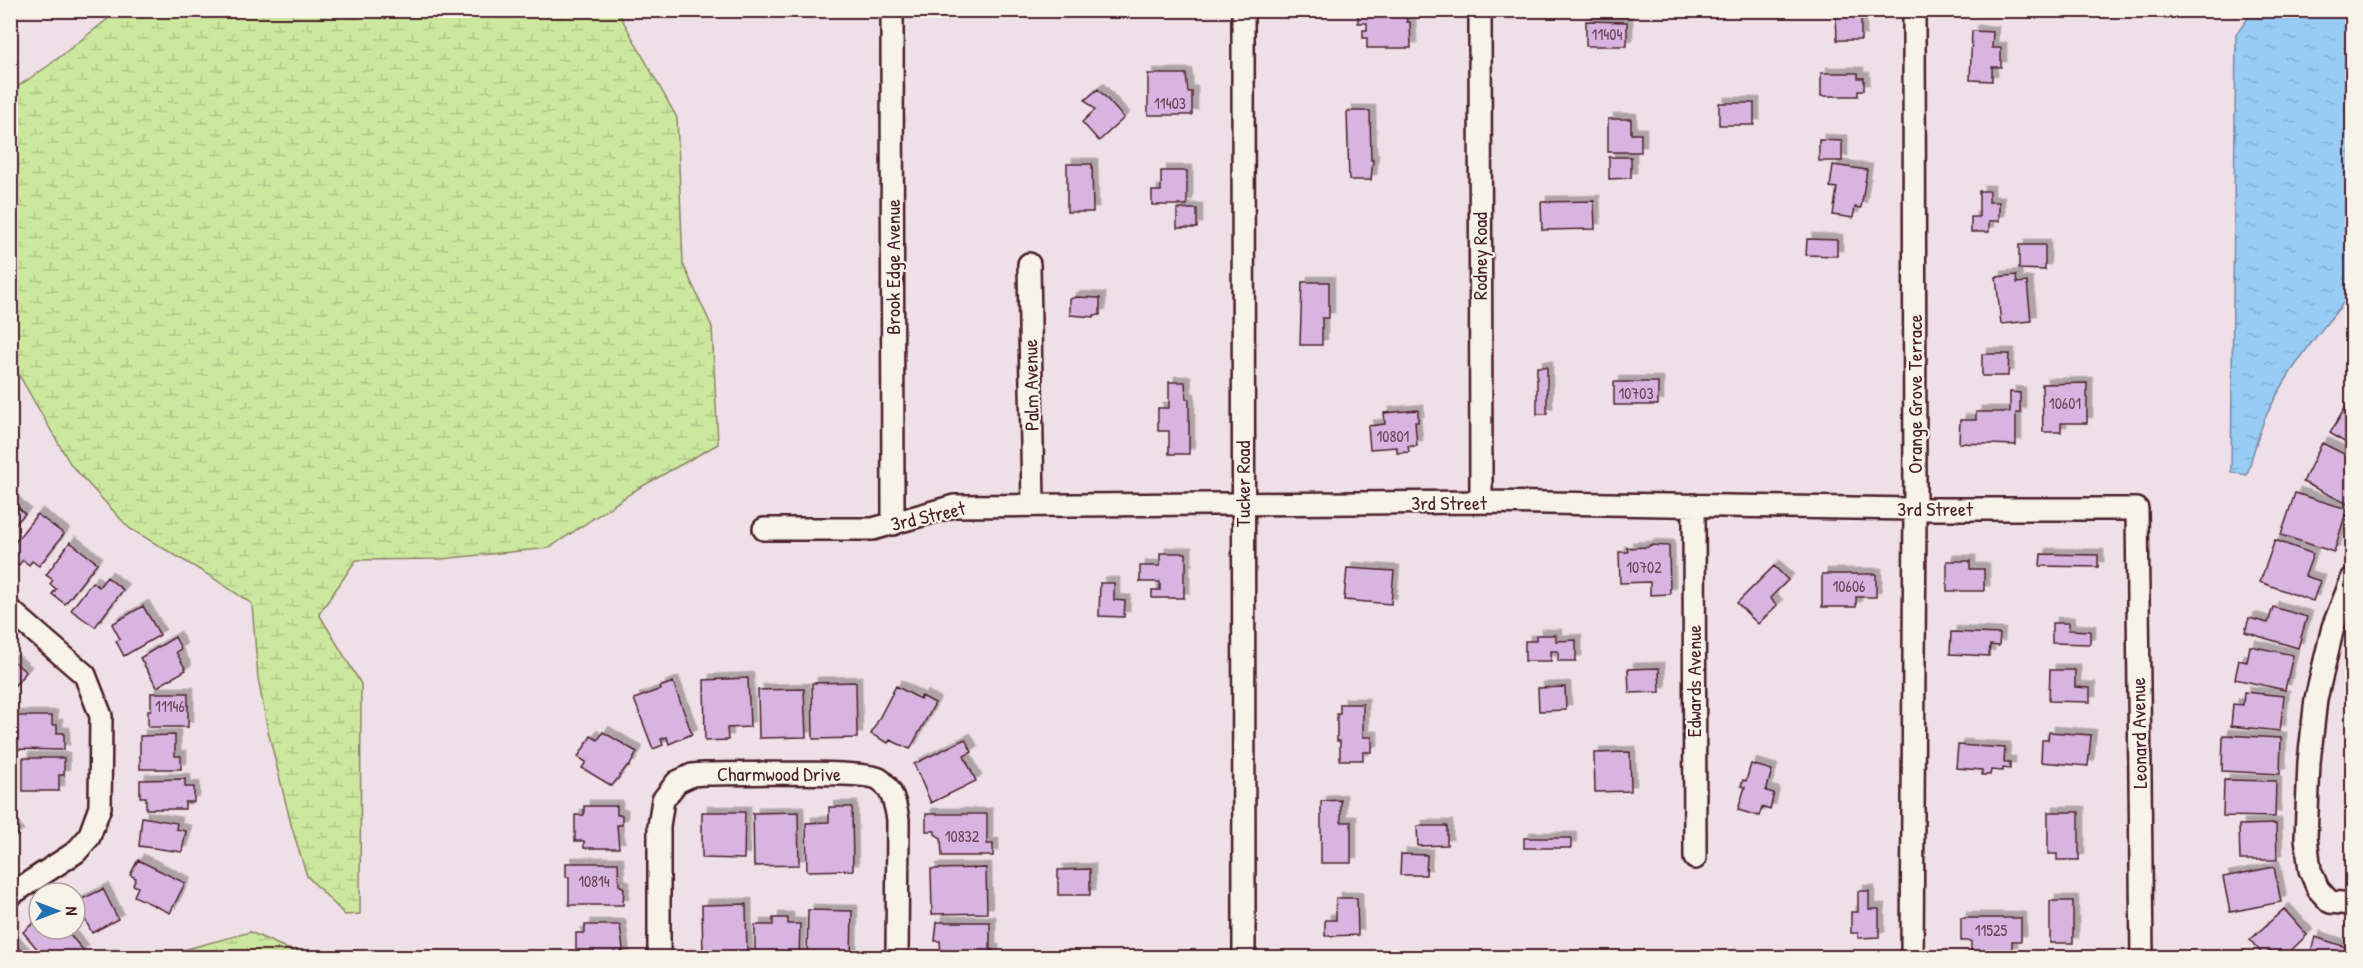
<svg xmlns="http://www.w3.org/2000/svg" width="2363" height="968" font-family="'Patrick Hand',sans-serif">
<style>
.wetland{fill:url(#wetland-marsh);stroke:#8b8465;stroke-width:1.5}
.water{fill:url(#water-ripples);stroke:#7987a4;stroke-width:1.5}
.building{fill:#d8b5e0;stroke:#4a1f2b;stroke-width:1.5;filter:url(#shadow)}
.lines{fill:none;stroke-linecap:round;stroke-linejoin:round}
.street-casing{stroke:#4a1f2b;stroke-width:26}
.street{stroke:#f7f3e8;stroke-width:21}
.labels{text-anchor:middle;stroke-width:4.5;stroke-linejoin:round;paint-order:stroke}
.number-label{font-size:16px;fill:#6e4458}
.street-label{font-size:20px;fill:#4a1f2b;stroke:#f7f3e8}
</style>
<defs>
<pattern id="wetland-marsh" width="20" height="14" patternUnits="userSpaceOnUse" patternTransform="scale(1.5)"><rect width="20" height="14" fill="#cce89f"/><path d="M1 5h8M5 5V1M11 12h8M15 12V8" fill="none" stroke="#b1c789"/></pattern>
<pattern id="water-ripples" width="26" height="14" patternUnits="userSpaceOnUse" patternTransform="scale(1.5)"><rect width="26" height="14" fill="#98ccf5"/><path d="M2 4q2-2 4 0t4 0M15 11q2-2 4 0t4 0" fill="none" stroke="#84afd2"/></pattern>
<filter id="shadow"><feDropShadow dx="5.5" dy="-5.5" stdDeviation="0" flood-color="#0004"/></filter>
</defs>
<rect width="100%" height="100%" fill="#eee0e6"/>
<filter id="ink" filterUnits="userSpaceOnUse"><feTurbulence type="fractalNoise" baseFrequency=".0167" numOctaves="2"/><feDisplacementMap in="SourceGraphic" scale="12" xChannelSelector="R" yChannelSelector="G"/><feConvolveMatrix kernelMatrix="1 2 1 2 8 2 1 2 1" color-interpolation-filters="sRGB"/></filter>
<g filter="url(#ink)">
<path class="wetland" d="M617 10 677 118 683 264 712 327 718 444 639 488 549 548 441 559 356 560 319 614 361 684 360 914 345 915 307 876 292 828 268 731 258 678 252 604 210 576 129 528 71 465 11 361V91L48 66 118 11Z
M250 932 306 957H157Z"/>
<path class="water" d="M2254 11H2352V293C2321 329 2288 370 2267 414 2258 433 2253 455 2247 475L2231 472 2236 34Z"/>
<path class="building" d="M1358 10H1406L1407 22H1410L1411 48H1367V38H1363V30H1367V23H1358Z
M1827 10H1861V40H1837L1836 14H1827Z
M1586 21 1627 22V46H1586Z
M1972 31 1993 32 1992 48H2001V67H1992V81L1970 80Z
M1821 73H1858V78H1864V90H1858V96H1821Z
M1148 74H1186L1188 92H1192V115H1148Z
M1098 89 1124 118 1099 141 1082 122 1095 110 1085 100Z
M1719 103H1754V125H1719Z
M1347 111H1370L1371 160H1373L1371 180H1349Z
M1608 119H1631V134H1641V152H1608Z
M1819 140 1842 141V161H1819Z
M1609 157H1631V178L1609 179Z
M1067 164H1092L1093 212H1067Z
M1833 165 1867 170 1861 208 1855 207 1853 218 1833 215 1837 188 1830 187Z
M1161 171H1187V205H1152V191H1161Z
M1979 191H1989V202H1999V221H1989V232H1971V217H1979Z
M1594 201 1595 229 1542 230 1541 202Z
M1177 209H1197V228H1177Z
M1807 239 1837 240V256L1806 255Z
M2019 245H2045V270L2019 269Z
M2016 275 2017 283 2027 282 2031 321 2001 324 1996 277Z
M1302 282H1329V318H1322V345H1300Z
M1076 297 1100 298V315H1094V317L1070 315V299Z
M1982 354H2009L2008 376H1982Z
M1537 367H1547V414H1537Z
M1169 382H1185L1186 399H1189V454H1169V431H1158V408H1169Z
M1614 382H1658V405H1614Z
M2087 383V423H2061V432H2043L2042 384Z
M2010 392 2020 393V413H2016V445L1959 443 1960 420H1976V412H2010Z
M2352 397V447L2330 433Z
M1418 410V422H1415L1417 446H1408L1409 452 1397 453V447L1370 449 1368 426 1385 424 1384 413Z
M2322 443 2352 458V506L2303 482Z
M2295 493 2347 509 2334 552 2281 535Z
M10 499 25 514 10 529Z
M37 514 64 534 39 566 32 561 29 565 23 560 18 566 10 560V549Z
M2275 540 2313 554 2305 576 2320 581 2313 601 2260 582Z
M70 542 97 563 65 604 52 594 56 589 50 584 53 580 46 575Z
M1650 545 1669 546 1670 594 1650 595V582L1620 583 1619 552H1628L1627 548 1648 547Z
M1160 553H1186V571H1184V598H1152V590H1160V582H1140V566H1160Z
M2041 554 2098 555V567L2040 566Z
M1947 561H1970V569H1984V591H1947Z
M1774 566 1788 580 1770 598 1777 605 1758 624 1737 603Z
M1347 568 1394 571 1391 604 1344 600Z
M1822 574H1876V597H1856V607H1822Z
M107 577 123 590 95 627 71 610 92 582 99 587Z
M1100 583H1114V600L1125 601 1124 617 1099 616Z
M143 606 160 635 124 656 116 641 120 639 112 624Z
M2273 607 2307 617 2298 648 2245 632 2249 618 2268 623Z
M2052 623H2069V630L2090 631V644L2052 643Z
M1951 632 2000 634 1999 646 1990 645 1989 656 1950 654Z
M1536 635H1556V641L1576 640V661H1558V651H1551V661H1525V641H1536Z
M175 637 181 649 176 652 186 670 157 687 140 658Z
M2250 646 2293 655 2285 690 2235 679 2239 660 2247 662Z
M10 661H13L26 672 10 691Z
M1659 668 1660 692 1629 693 1628 669Z
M2050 670H2075V687L2090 688V702L2049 701Z
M748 678 750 727 727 728 728 740 705 741 704 680Z
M673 682 692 734 669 744 667 737 661 739 663 745 653 749 634 699 661 689 660 687Z
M856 682 857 738 813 739 812 683Z
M896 686 920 699 922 696 935 703 910 749 890 740 888 743 871 734Z
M1565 687 1566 710 1539 711 1538 688Z
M804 689 806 737 759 738 758 690Z
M2244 692 2284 696 2280 731 2231 726 2233 704 2243 705Z
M151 693H188V727H148V710H151Z
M1340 704H1363V737H1372V752H1363V760H1340V741H1337V714H1340Z
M11 716H52V725H57V733H64V750L11 749Z
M603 732 637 752 629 767 627 766 612 786 582 768 586 762 578 757 591 736 598 740Z
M2049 732 2091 735 2088 766 2041 762 2042 740H2048Z
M175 735V756H181V769H140V736Z
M2223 735 2281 738 2280 774 2222 771Z
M965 739 972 752 964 756 976 781 931 803 914 764Z
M1958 745 2005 748 2004 762H2010V769L2003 768V771L1991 770 1990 775H1982V770L1956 768Z
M1630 752 1631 791 1595 792 1594 753Z
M23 758H64V775H59V791H23Z
M1751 764 1772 770 1766 791 1774 793 1770 810 1762 807 1759 816 1738 810 1745 787 1741 786 1743 780 1746 781Z
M185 779V787H194V802H185V809H146V797H140V780Z
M2224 780 2276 781 2275 817 2223 816Z
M1341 800V822H1351V863H1321V801Z
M584 806H617V815H622V825H617L619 848H584V841H575V815H584Z
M829 807H852L853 870 807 871 806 823 829 822Z
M702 812H745L744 859 702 858Z
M798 812 799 865 754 866 753 813Z
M2048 812H2079V860H2057V854H2048Z
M926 814H987V844H993V856H942L941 838 935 834V831H926Z
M142 817 177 823 176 829 186 831 182 852 139 846Z
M10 824 18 835 10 840Z
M2276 824 2277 860H2240L2239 825Z
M1417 826H1447V845L1418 846Z
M1524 838H1571V848H1524Z
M1401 854 1427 855 1426 875H1400Z
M138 860 185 883 170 913 134 896 138 887 133 885 136 878 130 875Z
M566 863H618L619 885 624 888 623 905H569V877H566Z
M2274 867 2281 902 2230 912 2223 877Z
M986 868 987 913 932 914 931 869Z
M1090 869V895H1058V870Z
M103 889 118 919 92 933 76 902Z
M1858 891H1869V909H1879V937L1858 938V933H1851V912H1858Z
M1336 898H1357L1358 935 1325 936V920H1336Z
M2050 901H2073V943H2050Z
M746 904 747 958H703L702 905Z
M2284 909 2307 935 2283 958H2276L2270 950 2264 956 2250 940Z
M808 910 852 911 851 958H807Z
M773 918H788V924H800L799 958H755V925H773Z
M1961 918H2021V941H2012V952H1971V941H1961Z
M36 921 39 929H65L83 950 75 958H45L23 932Z
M937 922H990V950H993V958H941L940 941H935Z
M585 925H620L624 957 576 958V933H585Z
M2315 937 2349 948 2346 958H2309Z
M14 943 28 958H10V946Z"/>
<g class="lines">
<g class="street-casing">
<path id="street" d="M892 10 893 524
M1243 10 1244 958
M1480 10 1481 502
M1029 264 1033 505
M1694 505 1695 858
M764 529H873L954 506 1481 502 1915 509H2137L2142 958
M2352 579 2333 627 2316 699 2309 762 2306 838 2310 870 2318 889 2330 902 2352 904
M10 610 85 675 101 716 100 807 89 837 76 852 10 895
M659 958V826L663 800 677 782 692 775 704 774C731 774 864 770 879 779 892 787 896 806 898 820L897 958
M1912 958 1915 509 1914 10"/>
</g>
<use href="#street" class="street"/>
</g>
</g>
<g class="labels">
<g class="number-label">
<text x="1607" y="40">11404</text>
<text x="1170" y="109">11403</text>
<text x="1636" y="399">10703</text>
<text x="2065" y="409">10601</text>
<text x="1393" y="442">10801</text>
<text x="1644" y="573">10702</text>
<text x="1849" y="592">10606</text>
<text x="170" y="712">11146</text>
<text x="962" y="842">10832</text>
<text x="594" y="887">10814</text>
<text x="1991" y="936">11525</text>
</g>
<g class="street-label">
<text transform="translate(1480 256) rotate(-90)" y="7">Rodney Road</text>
<text transform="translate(893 267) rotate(-90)" y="7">Brook Edge Avenue</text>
<text transform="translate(1031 385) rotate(-91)" y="7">Palm Avenue</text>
<text transform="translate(1915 394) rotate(-90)" y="7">Orange Grove Terrace</text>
<text transform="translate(1243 484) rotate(-90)" y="7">Tucker Road</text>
<text x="1449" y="510">3rd Street</text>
<text x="1935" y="516">3rd Street</text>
<text transform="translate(928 516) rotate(-13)" y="7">3rd Street</text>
<text transform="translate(1694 681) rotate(-90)" y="7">Edwards Avenue</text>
<text transform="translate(2139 733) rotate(-91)" y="7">Leonard Avenue</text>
<text x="779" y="781">Charmwood Drive</text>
</g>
</g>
<rect width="2363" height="968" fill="none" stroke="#f7f3e8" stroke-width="36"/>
<rect x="18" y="18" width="2327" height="932" fill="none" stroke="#4a1f2b" stroke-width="2" filter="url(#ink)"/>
<g transform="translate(57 911) rotate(90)"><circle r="28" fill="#f7f3e8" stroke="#b29e9c" stroke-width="1.5"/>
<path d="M0-4.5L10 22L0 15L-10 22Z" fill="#1f6fb2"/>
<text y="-9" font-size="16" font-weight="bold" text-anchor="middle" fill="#4a1f2b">N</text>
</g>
</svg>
